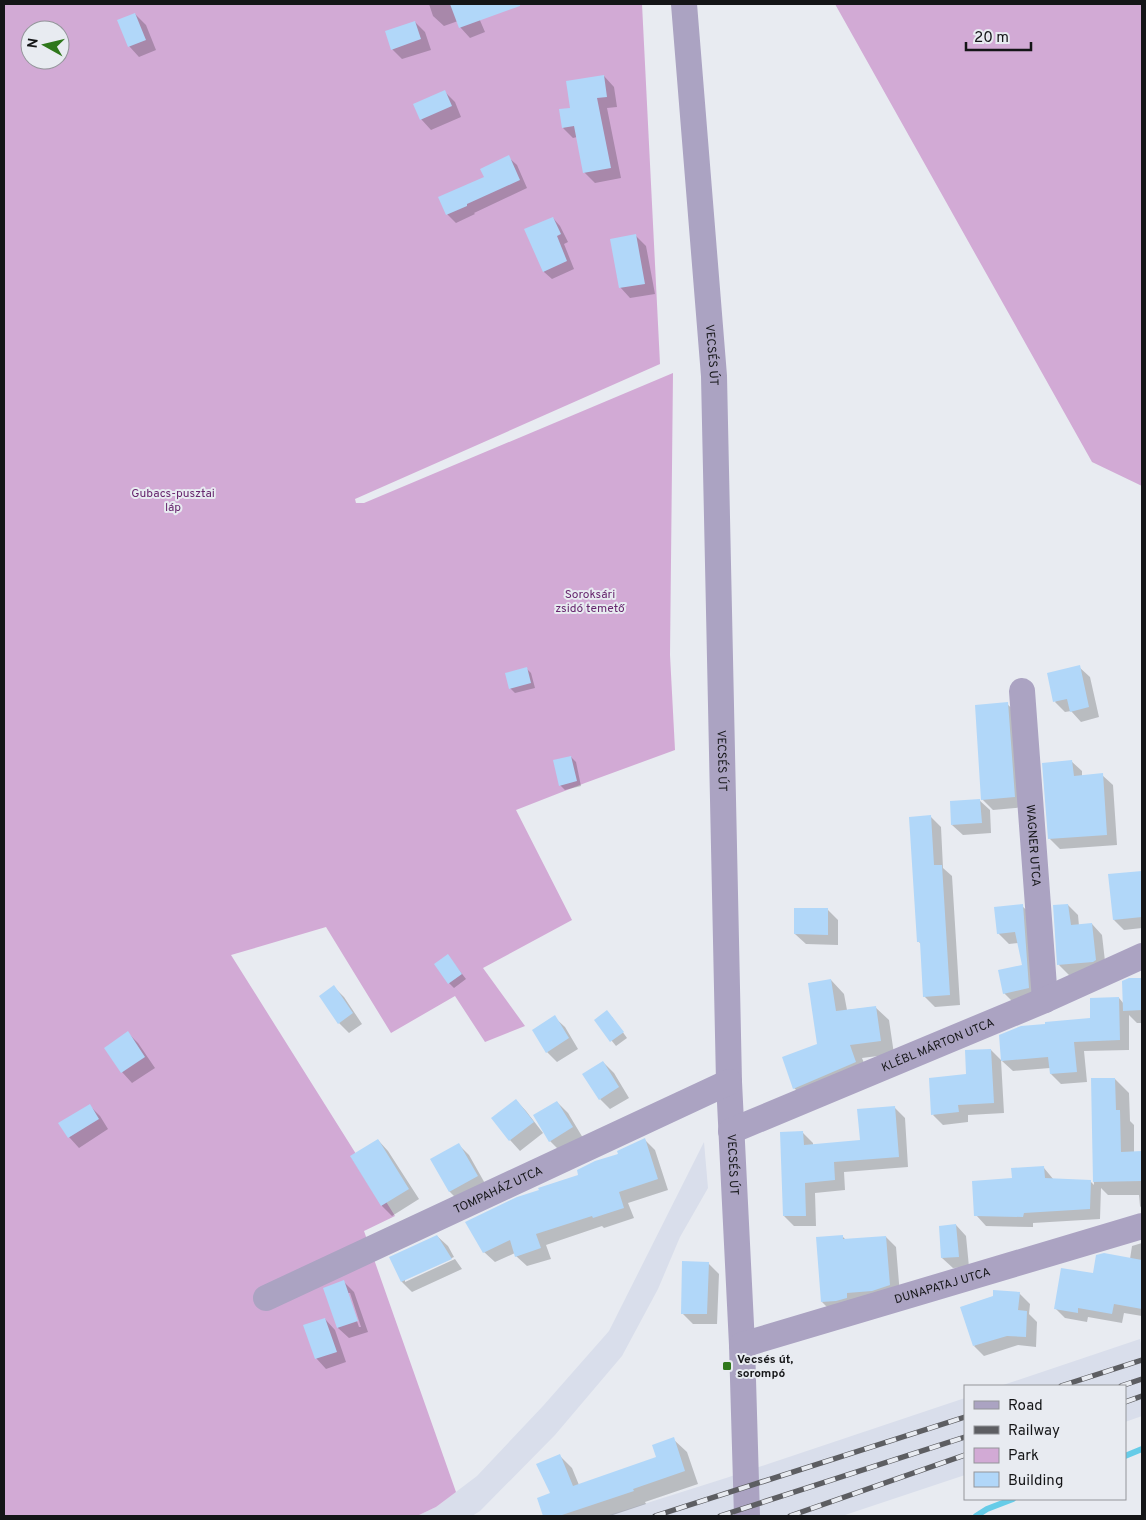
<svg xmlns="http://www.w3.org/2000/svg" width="1146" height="1520" font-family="Overpass,sans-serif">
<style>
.built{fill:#d9deeb}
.green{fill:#d2aad5;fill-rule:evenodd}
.shadow{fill:#0003;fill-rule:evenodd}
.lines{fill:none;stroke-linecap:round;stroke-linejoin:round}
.stream{stroke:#66cce8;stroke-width:6}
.building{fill:#b1d7f9}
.minor{stroke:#aba3c2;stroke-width:26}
.rail-casing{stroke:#5d5e62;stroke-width:5.5}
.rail{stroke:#e8ebf1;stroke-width:4;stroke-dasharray:11;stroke-linecap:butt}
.poi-dot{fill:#2e771b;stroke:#e8ebf1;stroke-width:2}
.labels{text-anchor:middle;stroke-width:4;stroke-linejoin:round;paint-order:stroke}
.street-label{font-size:12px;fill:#141517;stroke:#e8ebf1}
.park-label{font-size:12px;fill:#67276e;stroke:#e8ebf1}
.poi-label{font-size:12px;font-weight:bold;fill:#141517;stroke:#e8ebf1;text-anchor:start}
</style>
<rect width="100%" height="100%" fill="#e8ebf1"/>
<path class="built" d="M704 1142 708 1188 680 1237 658 1289 622 1356 555 1435 480 1511 472 1516H417L436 1507 477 1476 543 1406 609 1331Z
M1140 1339 1142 1347V1416L1125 1422V1386H1000Z
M965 1398V1475L842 1516H606L726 1478Z"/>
<path class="green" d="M4 4H642L660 364 355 499 356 503H364L673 373 670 655 675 750 585 783 516 810 572 920 483 968 525 1026 485 1042 455 996 391 1033 326 927 231 955 395 1216 364 1231 456 1492 436 1507 417 1516H4ZM30 30H60V60H30Z
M835 4H1142V486L1092 462Z"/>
<path class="shadow" d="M429 4H473L485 32 470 38 460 27 458 21 444 26 433 16Z
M135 14 146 25 156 50 139 57 129 46Z
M415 22 425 32 431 50 402 59 392 49Z
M604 76 614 87 617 107 607 108 621 178 595 183 584 172 577 137 573 138 563 128 572 109Z
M445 92 455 102 461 117 431 130 421 119Z
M508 157 517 165 527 188 474 213 475 214 456 223 447 214Z
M553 218 560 226 568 242 564 244 574 269 552 279 544 272 526 230Z
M636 236 646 246 655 294 630 298 620 287Z
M1079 667 1090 677 1099 717 1081 722 1071 711 1065 712 1055 702Z
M526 668 531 673 535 688 515 693 510 688Z
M1007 704 1018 714 1025 807 993 810 982 799Z
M571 757 576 762 581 786 565 790 560 785Z
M1071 761 1082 771V777L1102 775 1113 785 1117 845 1060 849 1049 838Z
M979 800 990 810 991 833 963 835 952 825Z
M930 816 941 827 943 868 952 876 960 1005 935 1007 924 996 921 944 919 942Z
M1142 872V928L1124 930 1114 920 1110 875Z
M1068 905 1078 915 1079 926 1092 924 1102 935 1106 970 1069 975 1059 965Z
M1022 906 1033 916 1039 998 1014 1003 1004 993 1024 965 1018 943 1009 944 998 933Z
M828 910 838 920V945L806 944 795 934Z
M452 961 466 979 454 988 449 983Z
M1142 979V1023H1137L1129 1015V1050L1084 1051 1087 1082 1061 1084 1051 1074 1050 1068 1013 1071 1002 1061 1092 1019 1119 998 1124 1004 1129 980Z
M831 980 844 994 847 1010 875 1007 889 1020 894 1054 862 1058 869 1076 808 1101 794 1088 818 1045Z
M334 987 344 997 362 1024 349 1033 339 1023Z
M554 1017 565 1027 578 1049 557 1062 547 1052Z
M612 1017 627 1038 616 1046 595 1020Z
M128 1033 138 1043 155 1068 132 1083 122 1072Z
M991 1050 1001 1060 1004 1113 968 1115V1122L943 1125 933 1115Z
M603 1062 614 1073 629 1098 610 1109 600 1099Z
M1115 1079 1129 1093 1130 1121 1134 1125V1153L1142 1152V1209L1140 1206 1139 1195H1108L1101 1188 1100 1219 1033 1223V1227L986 1226 976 1215 1013 1180 1044 1168 1054 1180 1090 1181 1094 1185 1092 1080Z
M516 1100 526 1111 543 1133 520 1151 510 1140 493 1118Z
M557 1102 568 1113 583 1138 560 1151 550 1141Z
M89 1105 100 1116 108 1129 79 1148 69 1137Z
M895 1108 905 1118 908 1167 844 1172 845 1190 815 1193 816 1226H794L784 1216 803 1133 813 1143V1145L861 1141Z
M378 1140 388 1151 419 1199 392 1216 382 1206 351 1157Z
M645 1140 655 1150 668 1190 628 1203 634 1218 604 1228 602 1226 546 1245 551 1259 527 1266 516 1256 515 1253 495 1262 484 1252 580 1175Z
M459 1145 469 1155 487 1187 460 1202 450 1192 432 1160Z
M956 1225 966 1236 969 1267 953 1268 942 1258Z
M437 1236 448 1246 454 1257 405 1279V1282L455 1259 462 1269 412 1292 402 1282 391 1258Z
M842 1236 846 1240 886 1237 896 1247 900 1295 832 1312 822 1302Z
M1142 1243V1316L1124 1313 1122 1323 1088 1317 1087 1322 1065 1318 1055 1308 1094 1275 1130 1259 1132 1246Z
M708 1263 719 1274 717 1324H693L682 1313Z
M344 1282 354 1292 368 1332 349 1338 338 1328 325 1289ZM347 1293H350L361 1327H359Z
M1019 1293 1030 1304 1029 1314 1037 1322 1036 1347 1018 1345 984 1356 974 1346Z
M325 1319 335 1330 346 1362 326 1369 316 1358Z
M673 1439 687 1452 698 1484 645 1502 646 1504 610 1516H544L538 1499 552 1494 559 1455 572 1468 579 1485 657 1458Z"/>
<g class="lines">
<path class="stream" d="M1125 1456 1142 1449
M976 1516 987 1509 1013 1499"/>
</g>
<path class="building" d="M450 4H520V6L459 28Z
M135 13 146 40 128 47 117 20Z
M415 21 421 39 391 50 385 31Z
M604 75 607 97 597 98 611 168 583 173 574 126 562 128 559 109 570 108 566 81Z
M445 90 452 106 420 120 413 104Z
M509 155 520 180 467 204V206L446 215 438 197 484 177 480 169Z
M553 217 561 234 557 236 567 261 543 272 524 229Z
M636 234 645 284 619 288 610 239Z
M1080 665 1089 707 1070 712 1067 699 1053 702 1047 673Z
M527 667 531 683 509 689 505 673Z
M1008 702 1015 797 981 800 975 705Z
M571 756 577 781 559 786 553 760Z
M1072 760 1074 776 1103 773 1107 835 1048 839 1042 763Z
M980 799 982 823 951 825 950 801Z
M931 815 934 865H942L950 995 923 997 920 942H917L909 817Z
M1142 871V917L1113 920 1108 874Z
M1023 904 1029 988 1003 994 998 970 1022 965 1015 932 997 934 994 907Z
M1068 904 1071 925 1092 923 1096 960 1093 962 1057 965 1053 905Z
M794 908H828V935L794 934Z
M448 954 462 974 448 984 434 964Z
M1129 978H1142V1010L1123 1011 1122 981Z
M831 979 836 1011 876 1006 881 1041 850 1045 856 1062 793 1089 782 1057 817 1044 808 983Z
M334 985 353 1013 338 1024 319 996Z
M1119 997 1120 1040 1074 1042 1077 1072 1050 1074 1048 1057 1001 1061 999 1035 1021 1026 1045 1024V1022L1090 1018V998Z
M607 1010 624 1032 610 1042 594 1020Z
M555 1015 569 1038 546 1053 532 1030Z
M128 1031 145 1057 121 1073 104 1048Z
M991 1049 994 1103 958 1105 959 1112 931 1115 929 1078 966 1074 965 1050Z
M603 1061 619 1087 599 1100 582 1074Z
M1091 1078H1115L1116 1110H1120L1121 1152 1142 1151V1181L1093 1182Z
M516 1099 534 1122 509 1141 491 1118Z
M557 1101 573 1127 549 1142 533 1115Z
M90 1104 99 1119 68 1138 58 1123Z
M895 1106 899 1157 834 1162 835 1180 805 1183 806 1216H783L780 1132 803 1131 804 1145 860 1140 857 1109Z
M645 1138 658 1179 619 1192 624 1208 593 1218 592 1216 536 1234 541 1248 515 1257 510 1240 483 1253 465 1222 517 1197 539 1190 538 1188 578 1175 577 1170 595 1161 618 1154 617 1151Z
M378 1139 409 1189 381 1206 350 1156Z
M459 1143 478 1176 449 1192 430 1159Z
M1044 1166 1045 1178 1091 1180 1090 1209 1024 1213 1023 1217 974 1216 972 1181 1012 1178 1011 1168Z
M956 1224 959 1257 941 1258 939 1226Z
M437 1235 452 1259 401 1282 389 1257Z
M843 1235V1239L886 1236 890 1285 872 1291 847 1293V1298L836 1301 821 1302 816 1237Z
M1104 1253 1142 1260V1309L1114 1304 1112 1314 1078 1308V1313L1054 1309 1061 1268 1093 1273 1096 1255Z
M682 1261 709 1262 707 1314H681Z
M344 1280 358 1321 337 1328 323 1288Z
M993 1290 1020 1292 1018 1310 1027 1311 1026 1337 1007 1336 973 1346 960 1307 993 1296Z
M325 1318 337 1352 315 1359 303 1325Z
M674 1437 685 1471 633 1489 634 1491 559 1516H543L537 1498 550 1493 536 1464 560 1454 573 1486 656 1457 652 1445Z"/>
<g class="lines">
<g class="minor">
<path id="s1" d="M684 4 714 376 729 1082 742 1345 747 1516"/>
<path id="s2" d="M1022 691 1045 1000"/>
<path id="s3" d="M731 1131 1045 1000 1142 956"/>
<path id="s4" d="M266 1298 729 1082"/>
<path id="s5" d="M742 1345 1142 1226"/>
</g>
<g class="rail-casing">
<path id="rail" d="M1061 1386 1142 1360
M1121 1386 1142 1379
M1125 1402 1142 1396
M655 1516 965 1417
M720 1516 965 1437
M790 1516 965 1455"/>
</g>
<use href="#rail" class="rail"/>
</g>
<rect class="poi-dot" x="722" y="1361" width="10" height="10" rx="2.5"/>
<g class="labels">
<g class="street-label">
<text dy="4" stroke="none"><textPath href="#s1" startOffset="352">VECSÉS ÚT</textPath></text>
<text dy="4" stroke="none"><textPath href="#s1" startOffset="758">VECSÉS ÚT</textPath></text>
<text dy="4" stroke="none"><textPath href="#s2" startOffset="155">WAGNER UTCA</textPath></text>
<text dy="4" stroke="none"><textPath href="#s3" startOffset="224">KLÉBL MÁRTON UTCA</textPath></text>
<text dy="4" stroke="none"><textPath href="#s1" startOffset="1162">VECSÉS ÚT</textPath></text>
<text dy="4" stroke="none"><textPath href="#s4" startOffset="256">TOMPAHÁZ UTCA</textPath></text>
<text dy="4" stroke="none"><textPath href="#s5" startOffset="209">DUNAPATAJ UTCA</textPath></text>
</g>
<g class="park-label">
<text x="173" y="497">Gubacs-pusztai<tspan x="173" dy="14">láp</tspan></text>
<text x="590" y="598">Soroksári<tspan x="590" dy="14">zsidó temető</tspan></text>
</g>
<g class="poi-label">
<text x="737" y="1363">Vecsés út,<tspan x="737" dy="14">sorompó</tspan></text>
</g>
</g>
<rect width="1146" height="1520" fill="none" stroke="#141517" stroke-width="10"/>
<rect x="964" y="1385" width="162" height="115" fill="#e8ebf1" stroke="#93959a"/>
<rect x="974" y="1401" width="25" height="8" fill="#aba3c2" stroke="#93959a"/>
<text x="1008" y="1410" font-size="15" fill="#141517">Road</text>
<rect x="974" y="1426" width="25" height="8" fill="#5d5e62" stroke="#93959a"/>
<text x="1008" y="1435" font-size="15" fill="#141517">Railway</text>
<rect x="974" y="1448" width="25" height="15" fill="#d2aad5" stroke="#93959a"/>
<text x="1008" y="1460" font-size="15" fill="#141517">Park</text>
<rect x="974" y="1472" width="25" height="15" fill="#b1d7f9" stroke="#93959a"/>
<text x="1008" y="1485" font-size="15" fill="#141517">Building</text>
<g transform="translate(45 45) rotate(278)"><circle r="24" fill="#e8ebf1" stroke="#93959a"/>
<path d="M0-4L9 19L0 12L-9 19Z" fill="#2e771b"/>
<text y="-8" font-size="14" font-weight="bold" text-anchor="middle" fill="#141517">N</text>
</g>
<path d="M966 42v8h65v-8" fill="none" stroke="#141517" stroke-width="2.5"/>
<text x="974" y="42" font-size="15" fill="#141517" stroke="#e8ebf1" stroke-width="4" paint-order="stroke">20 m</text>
</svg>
